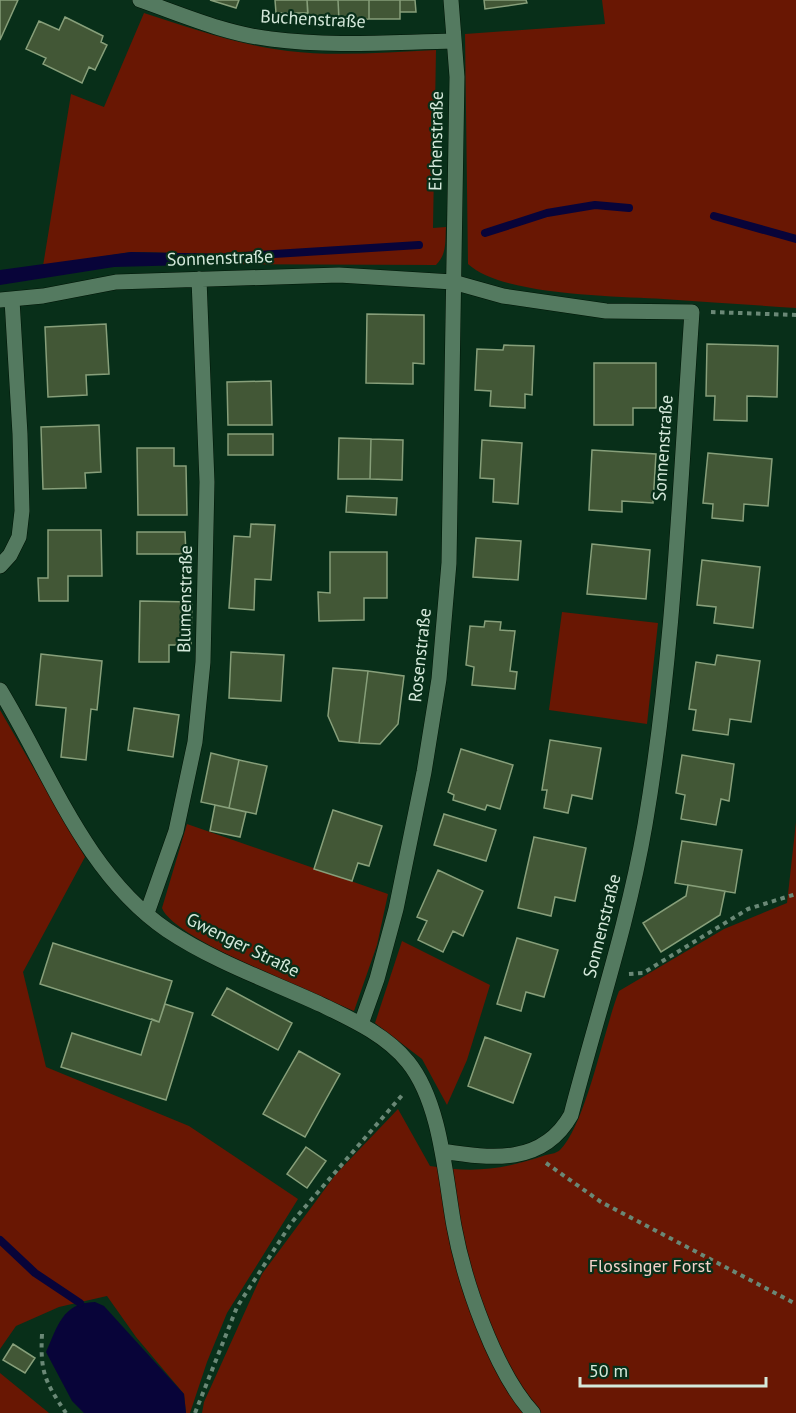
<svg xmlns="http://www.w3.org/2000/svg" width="796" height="1413" font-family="'PT Sans',sans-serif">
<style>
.green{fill:#691703}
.water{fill:#080439}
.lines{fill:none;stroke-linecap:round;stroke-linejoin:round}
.stream{stroke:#080439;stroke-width:8}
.building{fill:#425736;stroke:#879f7a;stroke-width:1.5}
.street-casing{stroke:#001506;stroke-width:16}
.path{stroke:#6a8876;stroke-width:4;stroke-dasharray:4.5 4.5;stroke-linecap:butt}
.street{stroke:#547a60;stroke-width:15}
.labels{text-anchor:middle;stroke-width:4.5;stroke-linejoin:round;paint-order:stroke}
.street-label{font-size:18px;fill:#d5e9db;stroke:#082f19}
.park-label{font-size:18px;fill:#f3d2ca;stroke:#082f19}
</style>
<rect width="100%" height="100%" fill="#082f19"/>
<path class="green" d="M602 0H796V308C752 305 708 302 663 299 616 296 502 296 468 264L465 34 605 24Z
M144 13C191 28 238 45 288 51 336 57 387 52 436 50L433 228 446 227C445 242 447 254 436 265L226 264 225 254 131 252 43 266 71 94 104 107Z
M562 612 658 623 647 724 549 710Z
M0 710 85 857 23 972 46 1067 189 1126 298 1199 227 1313 207 1362 190 1413H186L184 1394 136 1337 107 1296 59 1307 16 1326 0 1349Z
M796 822V1413H202L204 1402 262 1274 336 1174 398 1109 430 1166C474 1173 501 1170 543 1156 548 1154 556 1154 560 1150 586 1124 604 1029 619 991L724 929 787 903Z
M187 824 388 894 377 945 354 1011C319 995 173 939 162 908Z
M402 941 490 985 467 1060 447 1105 422 1059 375 1023Z
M0 1373 49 1413H0Z"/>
<path class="water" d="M131 252 226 254V264L114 267 0 285V270Z
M95 1302 104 1306 184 1394 186 1413H84L72 1401 46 1352C58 1326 62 1303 95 1302Z"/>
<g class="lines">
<path class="stream" d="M714 216 796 239
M485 233 547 213 595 205 629 208
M226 257 419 245
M0 1240 35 1273 80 1303"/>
</g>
<path class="building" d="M0 0H18L0 40Z
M210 0H239L236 8Z
M275 0H307L308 13H276Z
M307 0H338L339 20H308Z
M338 0H369V19L339 20Z
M369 0H400V19H369Z
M400 0H415L416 12H400Z
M484 0H526L527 3 485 9Z
M65 17 103 36 101 42 107 45 95 70 89 67 82 83 43 64 46 58 26 49 39 21 59 30Z
M367 314 424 315V364L413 363V384L366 383Z
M106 324 109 374 86 375 87 395 48 397 45 327Z
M707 344 778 346 777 397 747 396V421L714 420 715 396H706Z
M504 345 534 346 532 395 525 394V408L490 406 491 391 475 390 477 349 503 350Z
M594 363H656V408H633V425H594Z
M271 381 272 425H228L227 382Z
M99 425 101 472 85 473 86 488 43 489 41 427Z
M228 434H273V455H228Z
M339 438 371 439 370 479H338Z
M371 439 403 440 402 480 370 479Z
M482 440 522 443 518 504 493 502 494 479 480 478Z
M137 448H174V466H186L187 515H138Z
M592 450 656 454 653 503 622 501V512L589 510Z
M708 453 772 459 768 506 744 504 743 521 712 518 713 504 703 503Z
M347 496 397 498 396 515 346 512Z
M251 524 275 525 271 580 255 579 254 610 229 608 234 536 250 537Z
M48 530H101L102 576H68V601H39L38 578H48Z
M137 532H185L186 554H137Z
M476 538 521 541 518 580 473 577Z
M592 544 650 550 646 599 587 594Z
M330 552H387V598H364V620L319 621 318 592 330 593Z
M702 560 760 567 753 628 714 623 716 607 697 605Z
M140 601 192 602 191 645H169V662H139Z
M485 621 501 622 500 630 515 631 510 671 517 672 515 689 472 685 474 667 466 665 470 626 484 627Z
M231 652 284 655 281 701 229 698Z
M41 654 102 661 97 710 91 709 86 760 61 757 66 708 36 705Z
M717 655 760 661 751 722 730 719 728 735 693 730 696 710 689 709 696 662 715 665Z
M333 668 368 671 359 743 339 741 328 716Z
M368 671 404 676 398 724 380 744 359 743Z
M134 708 179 715 173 757 128 750Z
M550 740 601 748 592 799 572 795 568 813 544 808 547 790H542Z
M461 749 513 765 500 809 487 805 485 810 453 800 454 795 448 792Z
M211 753 239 760 229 808 201 802Z
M682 755 734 764 729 801 721 799 716 825 681 819 685 795 676 793Z
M239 760 267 766 256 814 229 808Z
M215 805 246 812 240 837 210 831Z
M333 810 382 826 369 866 358 863 352 881 314 869Z
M444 814 496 830 486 861 434 845Z
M534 837 586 848 575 901 555 897 551 916 518 908Z
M682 841 742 850 735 893 675 883Z
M438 870 483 891 463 936 453 931 443 952 418 940 427 921 417 917Z
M688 885 725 891 720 915 661 952 643 923 686 896Z
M517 938 558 950 544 997 526 992 521 1011 497 1004Z
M53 943 172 981 159 1022 40 984Z
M227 988 292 1023 278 1050 212 1015Z
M165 1004 193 1013 166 1100 61 1067 72 1033 141 1055 152 1019 159 1022Z
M485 1037 531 1054 513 1103 468 1086Z
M299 1051 340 1074 305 1137 263 1114Z
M306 1147 326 1161 307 1188 287 1174Z
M13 1344 35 1358 25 1373 3 1360Z"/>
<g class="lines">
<g class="street-casing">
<path id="street" d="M140 0C183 15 226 34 271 39 332 47 393 42 454 41
M0 300 43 296 116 282 339 275 453 282 503 296 606 311 692 312C680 483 674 656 645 825 628 924 596 1018 571 1115 543 1165 492 1159 442 1151
M0 566 10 555 19 537 22 511 20 434 12 300
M0 690C50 772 85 874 167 930 215 962 270 981 322 1005 353 1020 386 1035 408 1062 441 1103 445 1176 454 1226 464 1281 495 1372 533 1413
M147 913 176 831 195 742 203 662 207 482 199 279
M361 1024 377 979 396 909 424 772 439 679 449 563 457 77 451 0"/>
</g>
<path class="path" d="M711 312 796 315
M629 974 643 973 748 909 796 894
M546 1163 601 1202 796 1304
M42 1334C40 1372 45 1382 66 1413
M195 1413 237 1307 292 1222 404 1093"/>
<use href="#street" class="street"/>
</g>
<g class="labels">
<g class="street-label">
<text transform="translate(313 19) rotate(3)" y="6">Buchenstraße</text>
<text transform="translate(436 141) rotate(-89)" y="6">Eichenstraße</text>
<text transform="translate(220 258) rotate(-2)" y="6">Sonnenstraße</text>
<text transform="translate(663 448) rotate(-86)" y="6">Sonnenstraße</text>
<text transform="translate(185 599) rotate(-89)" y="6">Blumenstraße</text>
<text transform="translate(420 655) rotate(-84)" y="6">Rosenstraße</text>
<text transform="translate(602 926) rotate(-76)" y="6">Sonnenstraße</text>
<text transform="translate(243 945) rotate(26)" y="6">Gwenger Straße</text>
</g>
<g class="park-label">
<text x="650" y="1272">Flossinger Forst</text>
</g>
</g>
<path d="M580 1377v9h186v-9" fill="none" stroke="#d5e9db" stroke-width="3"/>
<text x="589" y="1377" font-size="18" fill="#d5e9db" stroke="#082f19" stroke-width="4.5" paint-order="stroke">50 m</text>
</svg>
